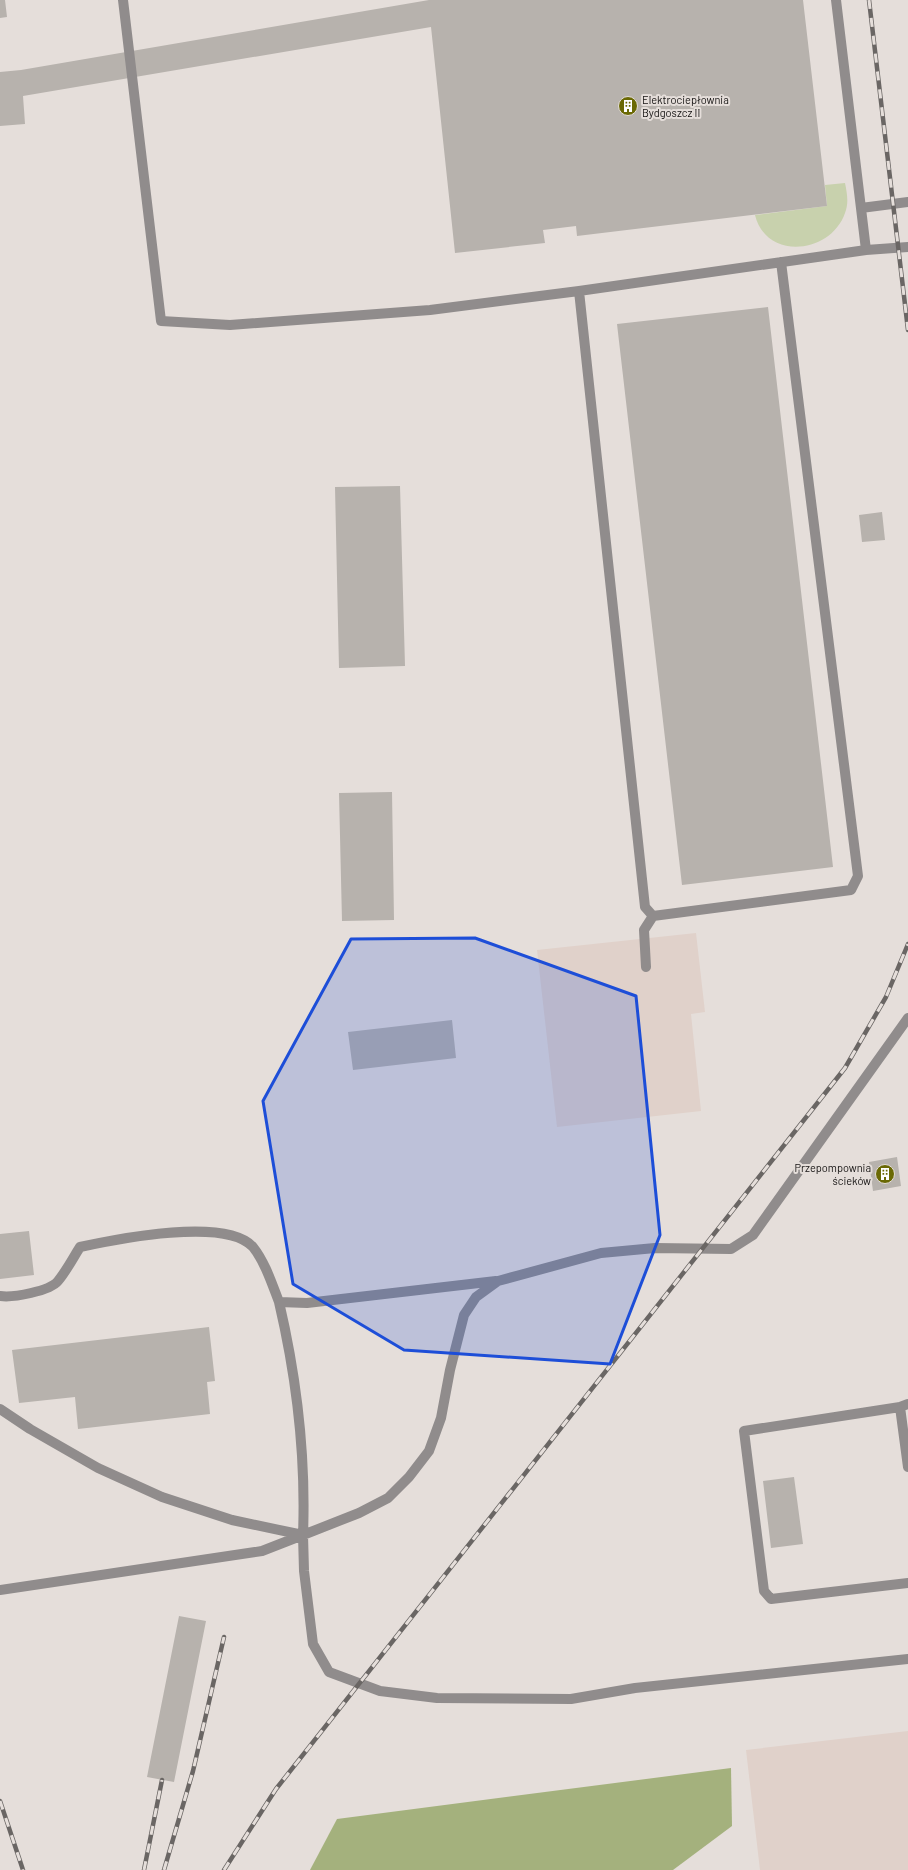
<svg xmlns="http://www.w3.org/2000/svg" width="908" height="1870" font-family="Barlow,sans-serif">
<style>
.built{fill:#e0d1ca}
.green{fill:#c8d1ad}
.forest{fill:#a4b17d}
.building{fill:#b7b2ad}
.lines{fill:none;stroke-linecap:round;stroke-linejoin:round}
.lane{stroke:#908c8c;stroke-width:10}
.rail-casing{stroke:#6a6664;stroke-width:4.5}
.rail{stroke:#e5deda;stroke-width:3;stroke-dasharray:9;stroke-linecap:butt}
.marked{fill:#1d4ed8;fill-opacity:0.2;stroke:#1d4ed8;stroke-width:3;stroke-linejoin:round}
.labels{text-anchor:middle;stroke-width:4;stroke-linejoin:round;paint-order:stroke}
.poi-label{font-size:11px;fill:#151312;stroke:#e5deda;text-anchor:start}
</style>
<rect width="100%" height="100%" fill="#e5deda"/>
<path class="built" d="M696 933 705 1012 691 1014 701 1111 557 1127 537 950Z
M908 1731V1870H760L746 1750Z"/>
<path class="green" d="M845 183C847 193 849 203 845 213 831 254 766 261 755 215L827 206 825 185Z"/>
<path class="forest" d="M731 1768 732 1826 673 1870H310L337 1819Z"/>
<path class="building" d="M0 0H5L7 17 0 18Z
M429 0H803L827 206 577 236 576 226 543 230 545 243 455 253 431 27 23 96 25 124 0 126V72L21 70Z
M768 307 833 867 682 885 617 324Z
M400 486 405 666 339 668 335 487Z
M882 512 885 540 862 542 859 515Z
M392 792 394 920 342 921 339 793Z
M452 1020 456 1058 353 1070 348 1032Z
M897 1157 901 1186 873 1191 869 1162Z
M29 1231 34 1275 0 1279V1234Z
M209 1327 215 1381 207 1382 210 1414 78 1429 75 1397 19 1403 12 1350Z
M794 1477 803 1544 771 1548 763 1481Z
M179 1616 206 1621 174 1782 147 1777Z"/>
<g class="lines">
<path class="lane" d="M123 0 161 321 230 325 430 310 579 291 866 250 836 0
M861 208 908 202
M866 250 908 247
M579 291 645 907 653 916 851 890 858 876 781 262
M646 967 644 930 653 916
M908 1018 753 1235 731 1249 655 1248 601 1253 498 1281 476 1297 464 1315 450 1370 441 1418 429 1451 409 1477 388 1498 359 1513 303 1535 304 1571 313 1644 329 1672 380 1691 437 1698 571 1699 635 1688 908 1659
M0 1296C13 1298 50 1291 58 1281 67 1270 73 1258 80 1247 117 1239 226 1217 253 1247 265 1262 272 1284 279 1302L307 1303 496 1281
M908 1404 900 1407 744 1431 764 1591 771 1599 908 1583
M900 1407 908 1467
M0 1409 30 1429 98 1468 162 1497 232 1520 303 1535
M0 1590 262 1551 303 1535C306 1456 297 1379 279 1302"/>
<g class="rail-casing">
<path id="rail" d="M869 0 908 330
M0 1801 23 1870
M144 1870 162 1780
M164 1870 193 1771 224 1637
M224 1870 276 1789 845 1068 886 997 908 944"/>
</g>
<use href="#rail" class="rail"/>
</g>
<path class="marked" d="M475 938 636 996 660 1235 610 1364 404 1350 293 1284 263 1101 351 939Z"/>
<defs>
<g id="building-disc" transform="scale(1)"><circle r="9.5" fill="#6a6904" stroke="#e5deda"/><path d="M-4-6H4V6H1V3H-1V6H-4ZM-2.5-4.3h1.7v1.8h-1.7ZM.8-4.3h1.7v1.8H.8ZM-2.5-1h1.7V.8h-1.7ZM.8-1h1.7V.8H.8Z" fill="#fff"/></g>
</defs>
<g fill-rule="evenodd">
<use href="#building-disc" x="628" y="106"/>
<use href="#building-disc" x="885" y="1174"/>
</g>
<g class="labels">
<g class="poi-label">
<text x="642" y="104">Elektrociepłownia<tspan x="642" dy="13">Bydgoszcz II</tspan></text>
<text x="871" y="1172" text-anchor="end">Przepompownia<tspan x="871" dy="13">ścieków</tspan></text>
</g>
</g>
</svg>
